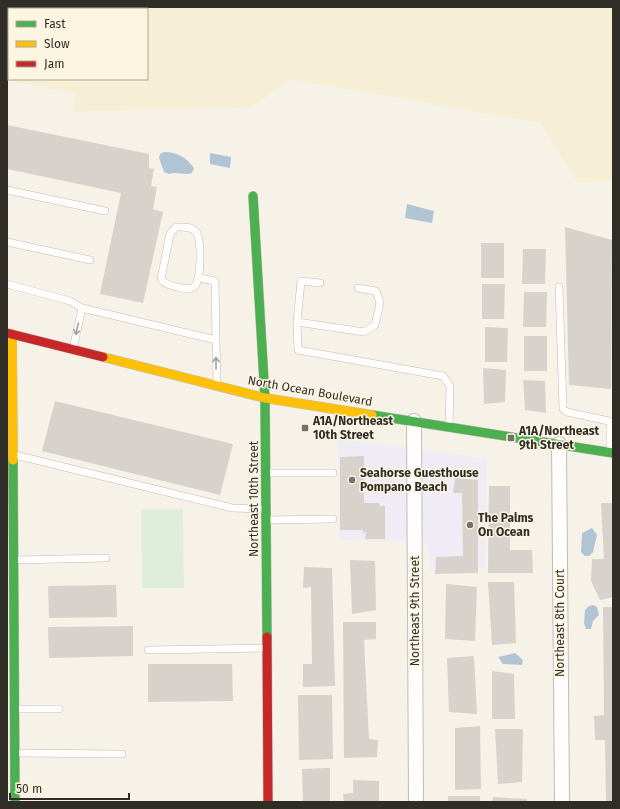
<svg xmlns="http://www.w3.org/2000/svg" width="620" height="809" font-family="'Fira Sans',sans-serif">
<style>
.commercial{fill:#f0ecf5}
.green{fill:#dfeeda}
.sand{fill:#f6efd6;fill-rule:evenodd}
.water{fill:#b1c4d6}
.building{fill:#d7d2cb}
.lines{fill:none;stroke-linecap:round;stroke-linejoin:round}
.lane-casing{stroke:#c0bdb5;stroke-width:8}
.street-casing{stroke:#c0bdb5;stroke-width:16}
.fast-casing{stroke:#c0bdb5;stroke-width:10}
.slow-casing{stroke:#c0bdb5;stroke-width:10}
.jam-casing{stroke:#c0bdb5;stroke-width:10}
.lane{stroke:#fefdfc;stroke-width:7}
.street{stroke:#fefdfc;stroke-width:14}
.fast{stroke:#4caf50;stroke-width:9}
.slow{stroke:#ffc107;stroke-width:9}
.jam{stroke:#c62828;stroke-width:9}
.oneway{stroke:#a19f9b}
.poi-dot{fill:#757269;stroke:#fcf5e2;stroke-width:1.5}
.labels{text-anchor:middle;stroke-width:3;stroke-linejoin:round;paint-order:stroke}
.street-label{font-size:12px;fill:#2f2d25;stroke:#fcf5e2}
.poi-label{font-size:12px;font-weight:bold;fill:#2f2d25;stroke:#fcf5e2;text-anchor:start}
</style>
<rect width="100%" height="100%" fill="#f6f2e8"/>
<path class="commercial" d="M338 438 487 459 485 568 430 570 427 543 339 539Z"/>
<path class="green" d="M141 509H183L184 588H142Z"/>
<path class="sand" d="M7 7H613V181L578 183 540 123 291 79 252 107 72 112 75 94 7 80ZM9 9H147V79H9Z"/>
<path class="water" d="M164 152C177 152 186 157 194 168L192 173C183 176 177 171 169 174L164 172 159 158 160 154Z
M210 153 231 157 230 168 210 164Z
M407 204 434 211 432 223 405 218Z
M592 528 597 535 593 552 589 556H585L581 552 582 533Z
M593 605 597 607 599 615 593 621 591 629H586L584 623 585 610 589 606Z
M515 653 523 660 522 665 503 664 498 657Z"/>
<path class="building" d="M7 125 149 154V168L154 169 151 186 157 187 153 209 163 212 143 303 100 294 121 193 7 169Z
M565 227 612 240 611 389 569 385Z
M481 243H504V278H481Z
M523 249H546L545 284H522Z
M482 284H505L504 319H482Z
M524 292H547L546 327H523Z
M485 327 508 328 507 362H485Z
M524 336H547V371H524Z
M483 368 506 370 505 402 484 404Z
M523 380 545 381 546 413 525 410Z
M55 401 233 444 220 495 42 451Z
M364 456V503H379L380 506H385V539H365L366 532 363 533V530H340V457Z
M455 478 478 480V573L435 574 436 557 463 556 462 493H453Z
M489 486H510V550H532L533 573H488Z
M601 503H613V597L600 600 591 581 592 559H604Z
M350 560 375 561 376 610 352 614Z
M304 567 332 568 335 686 303 687V664H312L311 587 303 588Z
M488 582H514L516 643 492 645Z
M446 584 477 587 475 641 445 639Z
M116 585 117 617 49 618 48 586Z
M603 607H613V802H606L605 740H595L594 716 604 715Z
M343 622H376V639L364 640 369 739 378 740 377 757 344 758Z
M133 626V656L49 658 48 627Z
M474 656 477 714 449 712 447 658Z
M148 664H232L233 701 148 702Z
M492 671 514 674 515 719H492Z
M298 695H332L333 759 299 760Z
M480 726 481 789 455 790V728Z
M495 729H523L522 782 498 784Z
M330 768V802H303L302 769Z
M353 780 379 781V802H344L343 794 353 793Z
M448 796H480V802H448Z
M493 797 527 799V802H492Z"/>
<g class="lines">
<g class="lane-casing">
<path id="lane" d="M7 190 105 211
M176 227C183 227 191 226 196 232 202 238 201 280 195 286 190 291 183 288 177 287 171 285 165 285 161 279L170 234Z
M7 242 90 260
M320 283 301 281 297 322 298 350 443 376 450 386 449 426
M7 284 70 301 82 308 216 340 215 281 199 278
M559 287 563 409 567 412 609 421 610 423V452
M297 322 364 332 375 325 380 303 376 291 358 288
M216 340 217 383
M73 349 82 308
M15 455 232 508 264 509
M266 473H333
M266 520 333 519
M15 560 106 558
M148 650 265 648
M17 709H59
M17 753 122 754"/>
</g>
<g class="street-casing">
<path id="street" d="M414 421 416 802
M559 444 562 802"/>
</g>
<g class="fast-casing">
<path id="fast" d="M253 196 265 398 267 637
M372 415 613 453
M13 460 15 802"/>
</g>
<g class="slow-casing">
<path id="slow" d="M12 334 13 460
M103 357 265 398 372 415"/>
</g>
<g class="jam-casing">
<path id="jam" d="M7 333 103 357
M267 637 268 802"/>
</g>
<use href="#lane" class="lane"/>
<use href="#street" class="street"/>
<use href="#fast" class="fast"/>
<use href="#slow" class="slow"/>
<use href="#jam" class="jam"/>
</g>
<defs><path id="oneway-shaft" d="M-6 0H5M1.5-3L5.5 0L1.5 3" fill="none" stroke-width="1.6" stroke-linecap="round" stroke-linejoin="round"/></defs>
<g class="oneway">
<use href="#oneway-shaft" transform="translate(77 329) rotate(103)"/>
<use href="#oneway-shaft" transform="translate(216 363) rotate(-90)"/>
</g>
<g class="poi-dot">
<rect x="301" y="424" width="8" height="8" rx="2"/>
<rect x="507" y="434" width="8" height="8" rx="2"/>
<circle cx="352" cy="480" r="4"/>
<circle cx="470" cy="525" r="4"/>
</g>
<g class="labels">
<g class="street-label">
<text transform="translate(310 391) rotate(10)" y="4">North Ocean Boulevard</text>
<text transform="translate(254 499) rotate(-90)" y="4">Northeast 10th Street</text>
<text transform="translate(415 611) rotate(-90)" y="4">Northeast 9th Street</text>
<text transform="translate(560 623) rotate(-90)" y="4">Northeast 8th Court</text>
</g>
<g class="poi-label">
<text x="313" y="425">A1A/Northeast<tspan x="313" dy="14">10th Street</tspan></text>
<text x="519" y="435">A1A/Northeast<tspan x="519" dy="14">9th Street</tspan></text>
<text x="360" y="477">Seahorse Guesthouse<tspan x="360" dy="14">Pompano Beach</tspan></text>
<text x="478" y="522">The Palms<tspan x="478" dy="14">On Ocean</tspan></text>
</g>
</g>
<rect width="620" height="809" fill="none" stroke="#2f2d25" stroke-width="16"/>
<rect x="8" y="8" width="140" height="72" fill="#fcf5e2" stroke="#aaa596"/>
<rect x="16" y="21" width="20" height="6" fill="#4caf50" stroke="#aaa596"/>
<text x="44" y="28" font-size="12" fill="#2f2d25">Fast</text>
<rect x="16" y="41" width="20" height="6" fill="#ffc107" stroke="#aaa596"/>
<text x="44" y="48" font-size="12" fill="#2f2d25">Slow</text>
<rect x="16" y="61" width="20" height="6" fill="#c62828" stroke="#aaa596"/>
<text x="44" y="68" font-size="12" fill="#2f2d25">Jam</text>
<path d="M10 793v6h119v-6" fill="none" stroke="#2f2d25" stroke-width="2"/>
<text x="16" y="793" font-size="12" fill="#2f2d25" stroke="#fcf5e2" stroke-width="3" paint-order="stroke">50 m</text>
</svg>
